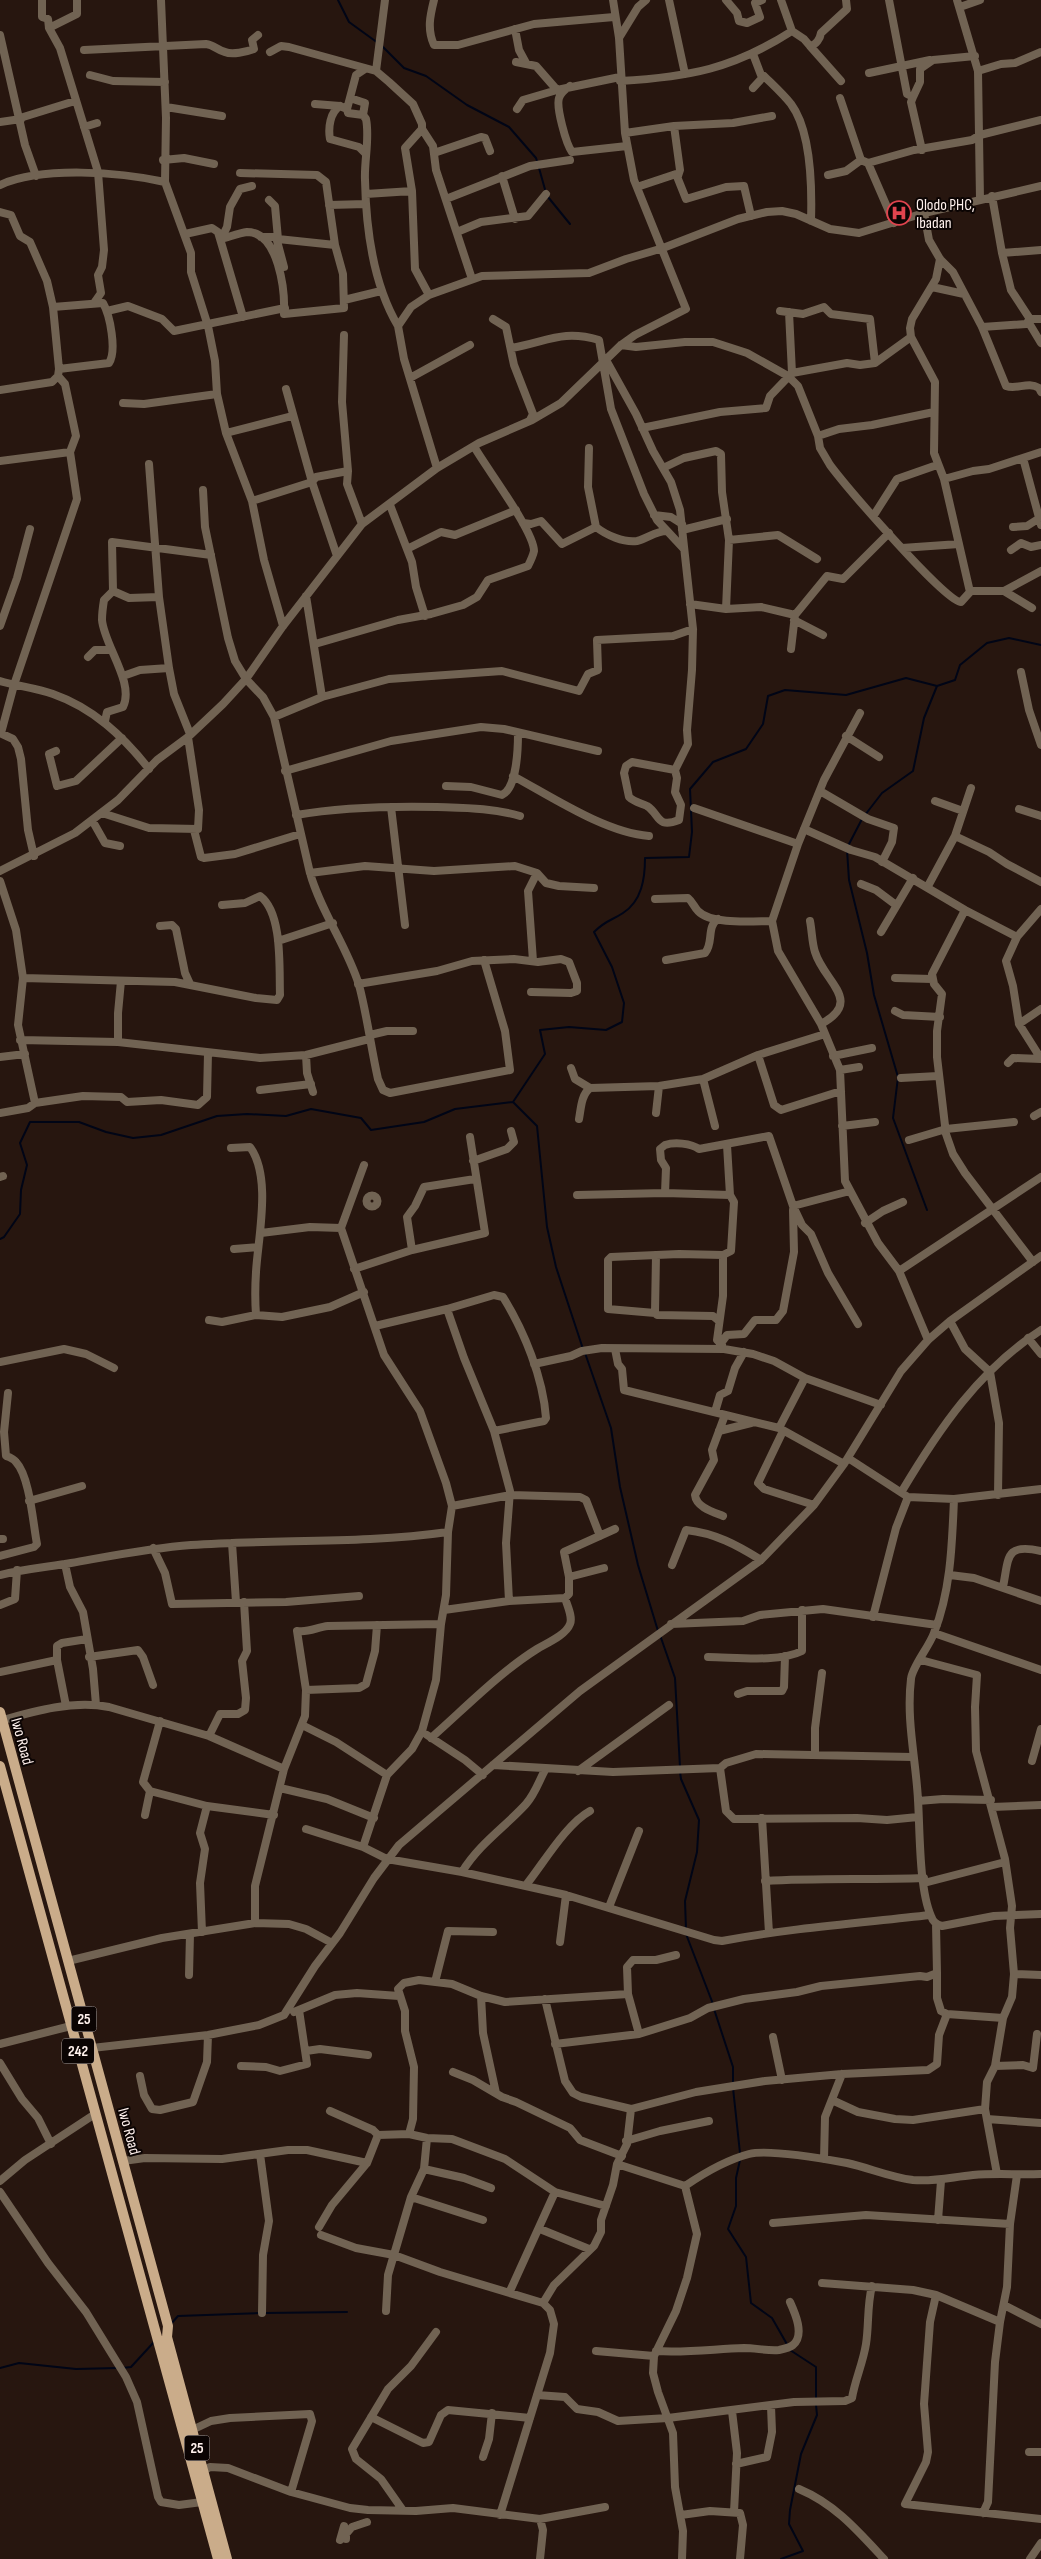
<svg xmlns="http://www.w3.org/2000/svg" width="1041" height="2559" font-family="'Sofia Sans Condensed',sans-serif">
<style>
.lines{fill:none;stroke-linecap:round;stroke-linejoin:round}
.stream{stroke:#000516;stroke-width:2}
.minor{stroke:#716353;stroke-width:8}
.major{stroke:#caac8a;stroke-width:10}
.labels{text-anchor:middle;stroke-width:4;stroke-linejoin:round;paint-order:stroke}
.shield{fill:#0b0403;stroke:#b6aaa7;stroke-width:1}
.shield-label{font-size:15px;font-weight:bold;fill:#fff1ed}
.poi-label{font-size:16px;fill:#fff1ed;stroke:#0b0403;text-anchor:start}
.street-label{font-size:16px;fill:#fff1ed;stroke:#0b0403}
</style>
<rect width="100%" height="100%" fill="#27160f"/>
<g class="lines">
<path class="stream" d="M338 0 349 22 378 43
M382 46 404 68 426 76 467 105 509 127 536 158 538 164
M539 168 546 193
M548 197 570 224
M865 815 882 793 913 771 924 718 937 686
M848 846 862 819
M847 850 849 880 867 953 874 995 898 1077 893 1118 927 1210
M513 1102 537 1126 547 1227 556 1267 583 1349
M513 1102 545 1054 540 1030 569 1027 606 1030 622 1022 624 1003 612 967 594 932C606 920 611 921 623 913 642 901 645 878 645 858L689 857 692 832 690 789 713 762 746 749 763 724 768 696 785 690 846 695 906 678 937 686 955 680 960 665 987 643 1009 638 1041 645
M0 1239 4 1237 20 1214 21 1190 27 1165 20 1143 30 1122H79L106 1132 133 1138 161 1135 217 1116 247 1114 286 1116 311 1109 361 1118 371 1130 424 1122 455 1109 513 1102
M585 1353 611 1428 620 1487 638 1565 658 1631
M660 1635 675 1678 680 1767
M680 1772 681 1779 699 1820 697 1852 685 1901 686 1929
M686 1934 713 2004
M714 2009 733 2067V2084
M733 2088 740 2153
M740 2160 736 2178V2206L728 2229 746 2257 751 2303 772 2318 788 2346
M265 2313 347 2312
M171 2324 178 2316 260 2313
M790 2350 816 2367V2400
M0 2368 19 2363 76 2369 118 2368
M122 2368 131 2367 154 2342
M781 2559 803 2551 789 2524 790 2510 801 2454 817 2415 816 2405"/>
<path class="minor" d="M42 0V17L48 19 49 28 60 48 98 172 104 250 102 267 98 275 101 293 94 303
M161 0 166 118 165 182 191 253V272L208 326 215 361 217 394 226 433 252 501 264 560 283 626
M434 0C430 16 427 29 434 45H458L534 24 614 17
M613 0 619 38
M669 0 685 74
M726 0 737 13 739 21 747 23 760 17 755 3 762 0
M781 0 792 31 804 39 810 46C816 45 820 39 821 33L847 9 846 0
M889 0 907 94 913 97 911 102 922 150
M957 0 978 71 980 200
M960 7 980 0
M49 28 77 14V0
M515 29 519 50 526 63
M0 35 25 145 36 176
M810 46 841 81
M84 50 206 44C214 45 217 50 225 52 232 55 246 52 254 49L252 40 258 35
M270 52 281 46 289 47 376 71 389 82 413 104 422 124V129L405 148 412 191 415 269 429 295
M753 54 761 75 764 76C773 85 783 94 791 104 811 131 812 188 811 221
M516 62 536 66 557 90
M376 71 385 0
M978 71 1001 64 1015 63 1041 52
M869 73 930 60
M90 75 113 81 165 82
M620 81C689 77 733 69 792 31
M570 86C566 89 561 92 559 98 556 107 566 144 572 152L627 146
M753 88 764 76
M913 97 920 82V69L933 60 975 56
M350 98 365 103 363 115
M840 98 861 160 868 163 894 223
M315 104 340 106 347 109 348 113 363 115 366 119C370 138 364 161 365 180 366 229 373 284 398 326
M340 106C330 112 328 128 330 139L359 147 365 153
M166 107 222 116
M347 109 356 75 365 69
M517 109 523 100 557 90 620 77
M20 118 75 101
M0 122 21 119
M674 126 680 170 678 176
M84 127 97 123
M422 129 433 146 436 170 472 279
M625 133 674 126 733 123 772 116
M434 153 481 137 485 138 490 151
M163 160 184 158 214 164
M868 163 914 150 972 140 980 135 1041 120
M828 175 846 171 861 160
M502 176 515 219
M0 185C42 166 120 172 165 182
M637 187 676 174 686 199 726 187 744 186 751 216
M366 194 412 191
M992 196 1002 253 1041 250
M446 199 530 166 570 160
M269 200 275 206 278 239 335 245
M329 205 366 204
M0 212 11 215 20 236 30 242 47 281 53 307 59 369 58 376 52 382 0 390
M924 213 929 240 940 259 953 272 982 327 1006 386C1017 390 1028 381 1039 388L1041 392
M457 232 481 222 528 216 546 194
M185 234 212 228 218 232 243 317
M261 237H276L284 267
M221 239C229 237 239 233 247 232 279 232 285 291 284 314L344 308 343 274 335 245 326 182 317 175 240 173
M221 239 227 227 230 207 240 189 252 186
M1002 253 1011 290 1030 319
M932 287 964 294
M344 300 381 291
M53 307 103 303C110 315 117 351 109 363L59 369
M107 311 128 306 162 319 174 331 285 308
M780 311 803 314 824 307 831 314 870 319 875 363
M789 312 792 373
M493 319 506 327 514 365 533 414 530 420
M1029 323 1041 343
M982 327 1026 324 1030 319H1041
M344 335 342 402 348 471 347 484 362 524
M621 345 636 347 685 342H713L747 353 788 376 798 386 818 436 820 448 830 465C845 485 945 602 961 602L970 592 944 479 934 453 935 382 911 337 910 328 912 319 936 279 940 259
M511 348C547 342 562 329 599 340L611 409 644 494 657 520 684 549
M606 360 636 414 653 451 671 482 680 510 693 629 692 670 687 730 688 744 675 770
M58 376 65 384 76 436 70 452
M410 378 470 345
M286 389 312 482 337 556
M123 403 144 404 217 394
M642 428 720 412 766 408 770 396 792 373 847 363 860 365 875 363 911 337
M226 433 292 416
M818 436 839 429 872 425 934 412
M1023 458 1041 525
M0 461 70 452 77 499 14 685 1 733
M149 464 159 597 169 668 174 694 190 734
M437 468 404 359 398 326 411 307 429 295 482 276 589 273 626 259 663 248 738 219 767 212 782 211 796 214 830 229 859 233 924 213 1041 186
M663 468 684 458 716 451 721 454 722 492 729 540 726 609
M944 479 973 471 989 469 1041 452
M203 490 205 527 228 638 235 661 246 679 263 697 274 717 310 873C321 912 347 946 359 985 367 1015 371 1048 378 1079L383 1090 390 1093 510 1070 505 1031 484 960
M252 501 312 482 316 477 348 471
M390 505 412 562 416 587 425 616
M654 515 671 517 682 524
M874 515 897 479 937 465
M523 523 531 524 541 521 562 544 596 527 588 487 589 448
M596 527C606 535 624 543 637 541 647 539 655 531 667 531
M1013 527 1027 526 1038 519
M682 530 727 519
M729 540 778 535 817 559
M902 548 959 544
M407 549 441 532 455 535 516 510
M1011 550 1021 543 1031 547 1041 545
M113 591 129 598 159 597
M970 591H1004L1032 608
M1004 591 1041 571
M306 596 322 697
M690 604 726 609 761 607 795 615
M794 620 823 635
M0 626 17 578 30 529
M315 644 398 620 431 614 463 605 477 597 488 580 528 566C530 562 533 556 534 551 534 531 487 469 475 448
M791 649 795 615 827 576 843 579 889 533
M88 657 95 650H111
M1021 672 1029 710 1041 745
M123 676 140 670 169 668
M0 681C17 686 36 688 53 694 93 708 123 736 149 769
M860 713 824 780 798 844 772 921 778 951 821 1024 840 1070 845 1181 878 1243 899 1271 928 1340
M274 717 322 697 389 679 502 671 579 691 588 674 598 670 597 640 673 636 693 629
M105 721 107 712 123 707C135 683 104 645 102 620 102 613 103 606 104 600L113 591 112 542 211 555
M0 733 13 739 18 747 21 759 28 830 34 856
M846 736 879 757
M56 751 49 754 57 786 76 781 122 738
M632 762 675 770 677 778 675 792 681 805 679 820C656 829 660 814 647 806 641 803 634 802 629 797L624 773 626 766Z
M285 771 391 741 481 727 504 729 598 751
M513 776C552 797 606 833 649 836
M446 786 471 787 502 795C517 788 518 747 518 733
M820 791 868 819 894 828 892 842 882 862
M935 801 963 811
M391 807 405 925
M694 808 798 844
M1019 809 1041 816
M102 813 149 828 198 829 199 810 188 737
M296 815C343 807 390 806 437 807 467 808 492 808 520 816
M92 820 105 843 120 846
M804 829 851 850 875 857 965 910 1017 937
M194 830 201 857 204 858 235 854 300 834
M955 836 989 852 1007 864 1041 882
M0 871 75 833 118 800 157 760 188 737 223 704 246 679 283 626 362 524 437 468 479 443 532 420 561 403 621 345 635 335 686 309 634 180 625 133 619 38 638 7 646 0
M310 873 365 866 434 871 515 866 537 873 546 883 559 886 594 888
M0 881 16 930 23 978 18 1025 35 1103
M861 884 876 890 896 905
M928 886 955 836 971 788
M655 899 688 898C693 902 694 907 698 911 711 925 754 921 772 921
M1041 909 1017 937 1006 961 1013 986 1019 1024 1038 1054 1041 1056
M965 910 932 974 934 984 942 994 937 1031V1057L946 1134 953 1154 965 1173 1033 1262
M810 921C812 931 812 943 815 952 824 982 864 1001 821 1024
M160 926 172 925 176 929 185 973 190 984
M881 932 913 878
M278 941 333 923
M666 960 705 953C714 943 706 927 718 919
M533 961 528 891 537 873
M23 978 175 982 256 998 277 1000 280 995C279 969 283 913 260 896L245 903 222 905
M895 978 932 979
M358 984 437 971 472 961 514 959 538 962 561 959 569 962 577 983V991L571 993 531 992
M895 1011 903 1015 940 1017
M1019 1024 1041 1009
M20 1040 118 1042 260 1058 306 1055 369 1039 370 1035 387 1031H413
M118 1042V1013L121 981
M306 1055 307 1073 313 1092
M758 1055 774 1105 781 1110 841 1091
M833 1056 872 1048
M0 1057 25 1054
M1008 1063 1013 1058 1041 1059
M571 1068 575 1079 590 1088 659 1086 703 1079 758 1055 825 1034
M840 1070 859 1067
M901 1078 938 1076
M703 1079 715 1126
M260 1090 311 1084
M0 1113 28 1108 35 1103 83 1096 121 1097 127 1102 161 1100 198 1105 207 1097 208 1053
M656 1113 659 1086
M1034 1116 1041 1112
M579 1119C581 1109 581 1095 590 1088
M842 1126 875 1122
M909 1140 946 1129 1014 1122
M231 1148 250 1147C272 1177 258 1237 256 1272 255 1287 255 1301 256 1315
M473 1161 507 1149 514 1142 511 1131
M0 1177 3 1176
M665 1193 666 1168 661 1160 660 1149 665 1145C674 1142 691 1143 699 1149L769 1136 793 1206 802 1225 811 1234 828 1273 858 1324
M577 1195 665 1193 730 1195
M366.5 1201a5.5 5.5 0 1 1 11 0a5.5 5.5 0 1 1-11 0Z
M793 1206 850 1191
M865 1223 883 1211 903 1202
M261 1233 310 1227 341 1228
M234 1249 258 1247
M412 1250 407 1217 415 1206 424 1187 475 1179
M656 1255 655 1313 657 1315 713 1316 719 1321
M354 1269 412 1250 485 1233 470 1137
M899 1271 1041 1177
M447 1309 494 1295 503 1297C524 1331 543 1377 546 1418L544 1421 494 1431
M655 1313 608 1309V1260L611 1257 679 1254 723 1255 731 1251 734 1202 730 1195 727 1145
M209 1320 222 1322 256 1315 282 1317 330 1307 364 1292
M950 1321 965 1349 990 1372 999 1423 998 1495
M375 1326 447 1309 464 1358 494 1431 510 1491 506 1543 509 1601
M1028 1338 1041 1354
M721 1343 727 1335 744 1334 755 1320H776L783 1311 794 1252 793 1210
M722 1345 717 1340 723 1296V1255
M615 1349 618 1364 622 1369 624 1390 779 1428 844 1464
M0 1362 64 1349 86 1354 114 1368
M534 1364 571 1356 582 1351 602 1348 724 1349 753 1354 774 1361 805 1378 881 1405
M715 1412 720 1395 728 1391 735 1368 744 1352
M779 1428 805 1378
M719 1431 751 1423
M783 1431 758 1483 764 1489 814 1505
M848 1458 908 1497 954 1499 1041 1489
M902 1491C939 1429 979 1370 1041 1330
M954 1499C952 1544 951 1590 934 1633 929 1647 912 1667 911 1679 906 1720 916 1760 918 1800 920 1831 919 1889 931 1916 933 1922 936 1924 942 1926L994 1916 1041 1914
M29 1501 82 1486
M452 1506 511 1495 580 1497 586 1500 600 1536
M723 1516C713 1512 696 1507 695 1495L714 1460 712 1450 725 1415
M0 1539H3
M232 1543 236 1602
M153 1548 165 1573 172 1604 286 1602 359 1596
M0 1556 34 1547 37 1544C33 1524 30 1477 16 1462 14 1459 9 1457 6 1456L4 1432 8 1393
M65 1564 70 1587 83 1612 93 1669 96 1705
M672 1565 686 1530C715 1533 737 1545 761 1560
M0 1575C24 1569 47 1567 71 1563 111 1556 150 1548 191 1545 277 1539 363 1544 448 1532
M950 1575 974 1578 1041 1601
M569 1577 604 1568
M1003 1587C1009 1557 1005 1543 1041 1551
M0 1605 15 1599 17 1570
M444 1610 509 1601 565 1598 569 1594V1577L564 1552 615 1529
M873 1617 896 1528 908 1497
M671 1624 743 1621 760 1615 823 1609 937 1625
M934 1633 1041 1670
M89 1657 138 1650 143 1657 153 1685
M708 1657C734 1657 778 1663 802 1651V1610
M921 1660 977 1675 975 1707 976 1751 1005 1859 1012 1906 1010 1928 1014 1974 1012 1997 1003 2018 995 2066 987 2082 985 2109 997 2174
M0 1672 57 1660
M306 1690 359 1688 366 1684 375 1651 377 1625
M738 1694 747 1691H782L784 1687 785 1656
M66 1706 57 1660V1646L62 1643 87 1639
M0 1721C35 1711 73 1700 109 1707L209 1736 284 1769
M302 1725 336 1742 387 1775
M427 1735 465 1760 483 1775
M209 1736 220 1714H238L245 1710 246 1698 242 1661 247 1651 244 1602
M431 1738C464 1709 500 1672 537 1649 547 1643 566 1635 570 1624 573 1617 567 1605 565 1598
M815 1755V1728L822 1673
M912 1757 756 1754 726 1763 720 1768 726 1811 734 1819 857 1818 887 1820 918 1817
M1032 1761 1041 1729
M493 1765 613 1772 720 1768
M578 1771 669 1705
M280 1788 327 1799 374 1818
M150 1791 207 1806 274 1815
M918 1801 943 1799 991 1800
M992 1807 1041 1805
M145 1815 150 1791 143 1782 160 1721
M762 1818 769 1933
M306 1829 363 1847 387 1859 462 1872 566 1895 714 1940 722 1941C791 1928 860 1923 930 1915
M363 1847 387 1775 412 1749 422 1731 436 1680 441 1624 446 1595 448 1532 452 1506 446 1483 420 1411 384 1355 341 1228 364 1165
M462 1872C479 1844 505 1827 526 1804 535 1794 539 1781 545 1770
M765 1881C818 1878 871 1880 924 1878
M924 1883 1005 1862
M526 1885C543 1864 566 1824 590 1811
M609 1907 639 1831
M255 1923V1886L284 1769 305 1716 306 1690 297 1631C309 1633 317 1627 328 1626L441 1624
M936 1924 937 1973
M202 1932 200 1883 205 1849 200 1833 207 1806
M560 1942 566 1895
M68 1961 162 1938 255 1923 289 1924 306 1929 332 1943
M1014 1974 1041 1975
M189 1975 190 1934
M435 1982 448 1931 493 1932
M481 1996 483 2033 496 2093
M545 1999 565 2081 573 2093 581 2097 631 2109 696 2092 765 2081 842 2074 928 2070 937 2064 939 2035 947 2014
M294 2012 335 1995 357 1993 399 1996
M639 2034 628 1994 627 1967 633 1960H656L676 1955
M773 2037 782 2080
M0 2044 71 2026
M555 2044 639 2034 690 2018 708 2008 744 1999 797 1992 821 1986 920 1976 927 1977 937 1973V1998L941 2011 947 2014 1003 2018
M92 2048 208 2035 259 2025 284 2015 315 1966 340 1933 374 1878 399 1845 580 1691 761 1560 814 1505 844 1464 901 1371 928 1340 950 1321 1041 1256
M306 2051 320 2049 368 2055
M0 2063 22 2099 38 2118 51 2144
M241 2066 266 2067 280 2071 307 2064 299 2010
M995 2066 1023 2065 1033 2068 1037 2034
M453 2072 473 2080 502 2097 516 2102 570 2128 580 2140 622 2156
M140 2076 144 2095 152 2109 160 2110 193 2102 207 2062 208 2035
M832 2100 858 2112 895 2119 913 2120 985 2109
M330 2111 373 2130 378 2135 409 2134 427 2138 452 2139 505 2159 555 2192 606 2206
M987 2119 1041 2123
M409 2134 413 2119 414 2067 405 2031V2011L398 1989 404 1983 419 1980 452 1984 481 1996 505 2002 628 1994
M626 2141 660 2131 709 2121
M260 2154 269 2221 263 2255 262 2313
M824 2159 825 2117 842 2074
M123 2161 145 2158 222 2159 288 2150H307L367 2163
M617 2164 685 2186 697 2234 687 2278 676 2311 654 2356 653 2373 658 2392 673 2433 675 2487 683 2531 682 2559
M424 2169 464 2178 491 2188
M0 2181 25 2160 95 2114
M685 2186C704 2173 726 2160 749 2154 769 2149 825 2159 847 2163 870 2168 889 2177 913 2180 934 2182 952 2177 973 2175 996 2173 1018 2175 1041 2174
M0 2192 48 2263 86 2312 126 2377 137 2402 158 2497 161 2502 179 2505 202 2502
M411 2197 483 2220
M938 2220 941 2181
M773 2223 866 2215 1010 2224
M319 2227 332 2205 367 2163 378 2135
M540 2229 589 2249
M321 2235 356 2248 394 2255 440 2272 543 2303 550 2310 554 2324 550 2353 500 2515
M822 2283 913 2290 936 2295 1000 2322
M510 2291 555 2192
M936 2295 930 2322 924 2404 928 2452 926 2462 905 2504 1041 2519
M543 2303 554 2285 594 2246 601 2232V2220L613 2185 617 2164 627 2144 631 2109
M1004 2305 1041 2324
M386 2311 388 2275 411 2197 424 2169 427 2138
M596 2351 654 2356
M656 2351C686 2353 714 2349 744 2348 756 2348 767 2351 779 2350 784 2349 789 2348 793 2345 805 2335 795 2313 790 2302
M537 2395 565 2397 577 2409 598 2412 618 2421 668 2418 794 2402 845 2401 852 2398C855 2380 863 2363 866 2344 869 2325 867 2305 872 2286
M732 2411 737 2453 734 2512
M371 2417 423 2443 429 2442 441 2415 448 2410 530 2418
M192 2430 211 2421 230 2418 310 2414 312 2421 291 2492
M1029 2452H1041
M483 2457 489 2439 492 2413
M736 2464 767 2457 772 2432 771 2406
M203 2471 210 2467 228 2468 291 2492 350 2508 368 2510 416 2511 453 2508 540 2519 605 2507
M799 2489C835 2504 858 2531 884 2559
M402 2509 381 2479 356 2459 352 2449 388 2389 411 2366 436 2332
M983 2513 988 2502 995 2362 1000 2322 1007 2287 1010 2224 1017 2175
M681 2515 710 2511 740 2513 743 2525 740 2559
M346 2539V2534L352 2527 367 2522
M340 2540 344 2526
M540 2559 543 2530 540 2519
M1030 2559 1041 2543"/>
<path class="major" d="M0 1712 168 2326 167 2337 227 2559
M0 1766 218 2559"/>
</g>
<defs>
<g id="hospital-ring" transform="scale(1.25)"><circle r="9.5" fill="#0b0403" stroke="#e0444e" stroke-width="1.5"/><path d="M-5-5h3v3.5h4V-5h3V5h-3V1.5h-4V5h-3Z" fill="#e0444e"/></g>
</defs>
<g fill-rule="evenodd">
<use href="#hospital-ring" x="899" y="213"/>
</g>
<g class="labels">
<g class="shield">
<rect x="71.5" y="2006.5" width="25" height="25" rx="4"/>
<rect x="62" y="2038.5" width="32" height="25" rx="4"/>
<rect x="184.5" y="2435.5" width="25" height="25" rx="4"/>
</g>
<g class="shield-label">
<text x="84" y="2024">25</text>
<text x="78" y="2056">242</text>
<text x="197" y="2453">25</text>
</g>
<g class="poi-label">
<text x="916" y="210">Olodo PHC,<tspan x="916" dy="18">Ibadan</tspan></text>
</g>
<g class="street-label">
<text transform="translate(23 1741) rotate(75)" y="6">Iwo Road</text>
<text transform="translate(130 2131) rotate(75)" y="6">Iwo Road</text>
</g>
</g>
</svg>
